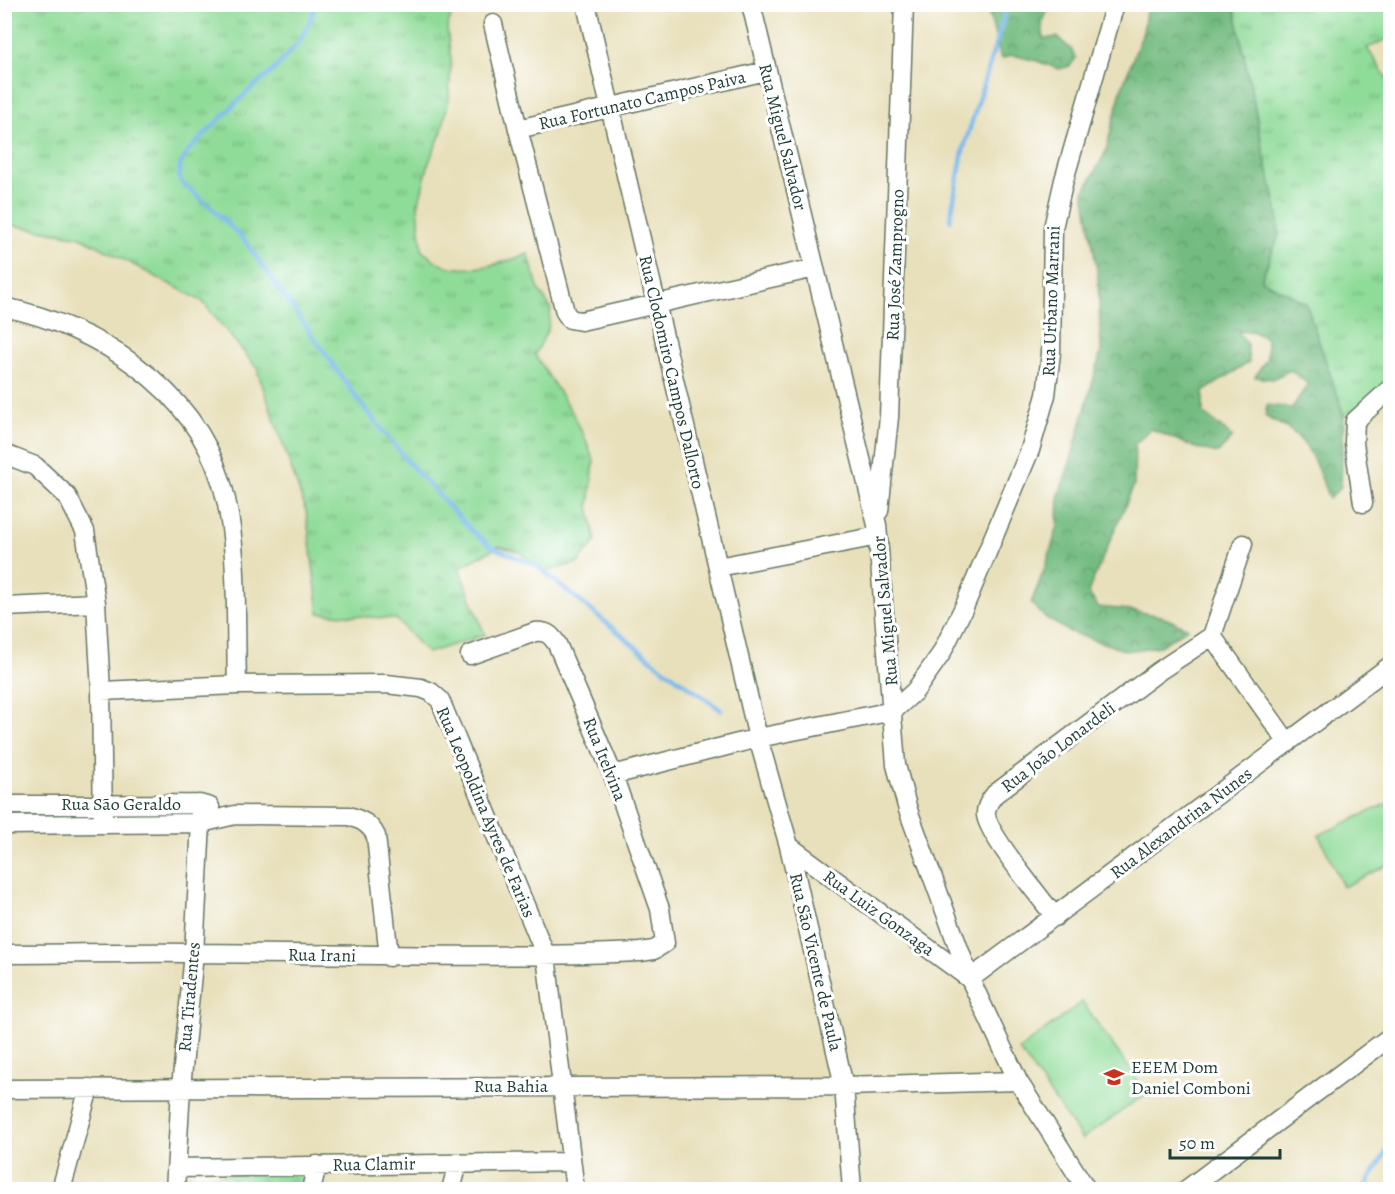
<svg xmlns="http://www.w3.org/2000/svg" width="1395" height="1194" font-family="Alegreya,serif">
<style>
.grass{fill:url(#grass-tufts);stroke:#578c66;stroke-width:1.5}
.forest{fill:url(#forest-crowns);stroke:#497c5a;stroke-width:1.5}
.park{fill:url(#park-crowns);stroke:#578c66;stroke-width:1.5}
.pitch{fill:#8fdb98;stroke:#578c66;stroke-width:1.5}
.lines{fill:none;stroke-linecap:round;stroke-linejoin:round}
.stream{stroke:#79b9ed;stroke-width:4.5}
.minor-casing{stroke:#657663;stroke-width:21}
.minor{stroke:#fff;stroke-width:18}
.labels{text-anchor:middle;stroke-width:6;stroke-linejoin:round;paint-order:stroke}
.street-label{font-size:18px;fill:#1f3d34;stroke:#fff}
.poi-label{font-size:18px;fill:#1f3d34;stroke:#fff;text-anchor:start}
</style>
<defs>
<pattern id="grass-tufts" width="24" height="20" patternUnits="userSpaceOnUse" patternTransform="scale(1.5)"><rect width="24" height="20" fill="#8fdb98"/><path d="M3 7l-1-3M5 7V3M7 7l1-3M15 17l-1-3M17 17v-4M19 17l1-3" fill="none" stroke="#74b37d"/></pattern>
<pattern id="forest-crowns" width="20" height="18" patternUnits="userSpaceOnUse" patternTransform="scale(1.5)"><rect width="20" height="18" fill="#73bb80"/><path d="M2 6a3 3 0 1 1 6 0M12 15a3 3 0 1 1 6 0" fill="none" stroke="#5e996a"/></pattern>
<pattern id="park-crowns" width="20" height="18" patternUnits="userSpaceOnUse" patternTransform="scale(1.5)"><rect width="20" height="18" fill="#8fdb98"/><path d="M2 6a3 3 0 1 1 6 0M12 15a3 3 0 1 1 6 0" fill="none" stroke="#74b37d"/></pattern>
</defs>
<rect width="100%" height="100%" fill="#fff"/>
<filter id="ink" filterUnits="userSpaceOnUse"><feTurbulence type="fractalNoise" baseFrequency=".0167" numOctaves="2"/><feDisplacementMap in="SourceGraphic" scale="12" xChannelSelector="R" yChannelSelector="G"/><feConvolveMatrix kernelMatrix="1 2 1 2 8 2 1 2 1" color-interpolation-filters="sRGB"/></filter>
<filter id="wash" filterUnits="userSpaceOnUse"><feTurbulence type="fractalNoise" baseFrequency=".008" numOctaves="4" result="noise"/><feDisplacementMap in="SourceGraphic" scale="24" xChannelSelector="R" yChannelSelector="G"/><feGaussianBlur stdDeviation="1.35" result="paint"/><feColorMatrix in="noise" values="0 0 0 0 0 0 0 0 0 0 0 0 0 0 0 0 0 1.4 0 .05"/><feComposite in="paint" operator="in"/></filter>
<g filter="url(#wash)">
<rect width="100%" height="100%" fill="#e8e0bb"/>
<path class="grass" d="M4 5H455L447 28 451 59 449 98 442 131 429 162 418 206 422 251C428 255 434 261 441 264 465 275 504 263 528 254L539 290 551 309 548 329 535 355 572 412 584 436 594 461 589 506 596 541 578 563 543 572 520 552 499 546 459 568 485 635 427 653 396 619 319 613 306 511 256 367 202 301 81 237 5 224Z
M1234 5H1390V38L1367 48 1390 83V385L1344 416 1306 303 1261 280 1279 235 1277 208 1265 159Z"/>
<path class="forest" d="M987 5H1050L1042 24 1044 39 1057 37 1071 49 1076 58 1070 66 1059 69 1037 61 1012 55 1001 59Z
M1147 5H1234L1265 159 1277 208 1279 235 1261 280 1306 303 1344 416 1341 487 1329 499C1320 475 1312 446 1290 430 1282 425 1273 421 1265 416L1267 405 1292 408 1308 384 1290 370 1273 379 1255 377 1267 358V339L1252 331 1238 332 1247 344 1249 362 1203 392V413L1233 437 1218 453 1196 448 1151 429 1135 444 1134 485 1088 592 1098 607 1130 610 1160 616 1188 628 1160 646 1127 651 1070 632 1043 616 1031 603 1046 565 1058 526 1059 494 1070 463 1101 352 1098 277 1084 192 1106 151 1121 90 1143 32Z"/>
<path class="park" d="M307 1174 304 1189 185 1190 187 1175Z"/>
<path class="pitch" d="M1390 802V864L1343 887 1319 835Z
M1082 1002 1147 1093 1082 1139 1019 1050Z"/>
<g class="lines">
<path class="stream" d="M315 4 312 16 300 41 272 72 247 92 188 151 180 165 179 178 183 184 210 206 245 241 361 404 409 463 471 530 492 547 537 566 653 661 721 710
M950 220 963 151 1008 4
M1363 1190 1390 1146"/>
</g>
</g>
<g filter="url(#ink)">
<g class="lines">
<g class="minor-casing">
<path id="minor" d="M586 4 758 738 789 846 844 1086 852 1190
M751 4 877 525 896 765 908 810 970 979 1018 1081 1087 1190
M493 24 518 129 565 312 570 319 581 321 815 268
M518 129 766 71
M4 307C97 327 192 387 221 481 240 542 235 621 237 685
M4 454 35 466 67 496 85 531 96 603 101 691 103 824
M1363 503 1354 443 1355 421 1390 389
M879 511 889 417 904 4
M1243 544 1212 636 1288 743
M718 567 878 536
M4 607 96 603
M101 691 237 685 386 684 421 688 431 692 440 700 546 956 575 1190
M613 775 758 738 893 711 915 691 941 654 965 605 1030 450 1046 395 1051 353 1053 228 1064 180 1115 4
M4 805 199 804 210 807
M4 825 201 823 235 815 349 816C362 820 370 824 376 836L389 957
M789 846 970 979 1390 666
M1055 917C1041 898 988 835 986 815 985 807 990 800 995 794L1159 671 1212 636
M4 954C68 954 132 952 195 953 343 954 491 959 640 952L654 950 665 943 660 909 613 775 557 644C551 635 547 631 535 632L470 655
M4 1089 844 1086 1018 1081
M176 1168 571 1162
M61 1190 89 1088
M175 1190 181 1088 194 953 201 823 199 804
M311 1190 317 1165
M451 1190 458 1163
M1186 1190 1390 1037"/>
</g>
<use href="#minor" class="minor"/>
</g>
</g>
<defs>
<g id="school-bare" transform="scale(1.62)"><path d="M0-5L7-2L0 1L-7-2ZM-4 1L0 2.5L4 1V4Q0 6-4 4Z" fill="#c8321e" stroke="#fff" stroke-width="2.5" paint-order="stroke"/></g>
</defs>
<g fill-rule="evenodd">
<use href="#school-bare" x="1114" y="1077"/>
</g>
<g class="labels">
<g class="street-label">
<text transform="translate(642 100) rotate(-13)" y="6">Rua Fortunato Campos Paiva</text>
<text transform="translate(783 137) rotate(76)" y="6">Rua Miguel Salvador</text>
<text transform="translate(895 265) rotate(-88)" y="6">Rua José Zamprogno</text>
<text transform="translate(1051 301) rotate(-88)" y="6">Rua Urbano Marrani</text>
<text transform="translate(672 372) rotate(77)" y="6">Rua Clodomiro Campos Dallorto</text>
<text transform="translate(885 611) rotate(-95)" y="6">Rua Miguel Salvador</text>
<text transform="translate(1058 747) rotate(-37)" y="6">Rua João Lonardeli</text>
<text transform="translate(605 759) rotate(68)" y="6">Rua Itelvina</text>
<text x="121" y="810">Rua São Geraldo</text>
<text transform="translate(486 812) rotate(67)" y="6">Rua Leopoldina Ayres de Farias</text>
<text transform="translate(1181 823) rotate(-37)" y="6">Rua Alexandrina Nunes</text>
<text transform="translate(879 913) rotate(36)" y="6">Rua Luiz Gonzaga</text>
<text transform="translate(322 955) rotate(1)" y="6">Rua Irani</text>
<text transform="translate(816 962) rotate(77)" y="6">Rua São Vicente de Paula</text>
<text transform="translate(189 997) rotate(-85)" y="6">Rua Tiradentes</text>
<text x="511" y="1092">Rua Bahia</text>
<text transform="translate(374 1164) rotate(-1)" y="6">Rua Clamir</text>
</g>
<g class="poi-label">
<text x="1131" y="1073">EEEM Dom<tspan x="1131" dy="21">Daniel Comboni</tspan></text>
</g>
</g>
<rect width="1395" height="1194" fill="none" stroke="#fff" stroke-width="24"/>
<path d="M1170 1149v9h110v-9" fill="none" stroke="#1f3d34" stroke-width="3"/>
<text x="1179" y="1149" font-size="18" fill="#1f3d34" stroke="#ffffff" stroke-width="4.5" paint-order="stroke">50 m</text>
</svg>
